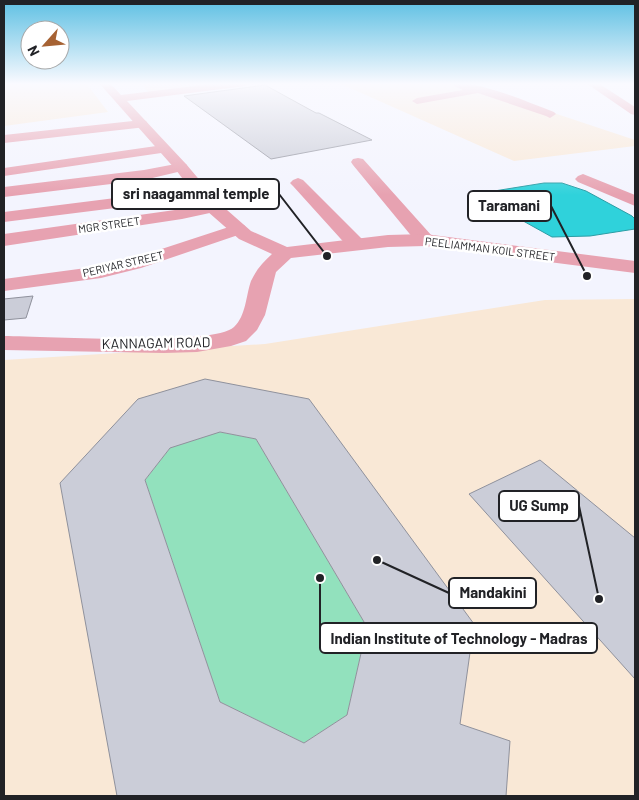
<svg xmlns="http://www.w3.org/2000/svg" width="639" height="800" font-family="Barlow,sans-serif">
<style>
.industrial{fill:#ffe4e1}
.education{fill:#f9e8d6}
.green{fill:#92e1bd}
.water{fill:#2fd2db;stroke:#2b9da5}
.building{fill:#cbcdd8;stroke:#8f919c;fill-rule:evenodd}
.lines{fill:none;stroke-linecap:round;stroke-linejoin:round}
.minor{fill:#e7a2b1;fill-rule:evenodd}
.tertiary{fill:#e7a2b1;fill-rule:evenodd}
.labels{text-anchor:middle;stroke-width:5;stroke-linejoin:round;paint-order:stroke}
.far-street-label{font-size:11px;fill:#212226;stroke:#fff}
.street-label{font-size:14px;fill:#212226;stroke:#fff}
.leader{fill:none;stroke:#212226;stroke-width:2}
.callout-dot{fill:#212226;stroke:#fff;stroke-width:2}
.callout{fill:#fff;stroke:#212226;stroke-width:2}
.callout-label{font-size:15px;text-anchor:middle;font-weight:bold;fill:#212226}
</style>
<rect width="100%" height="100%" fill="#f3f4fe"/>
<path class="industrial" d="M140 83H228L150 93Z"/>
<path class="education" d="M4 83H86L108 112 4 126Z
M339 83H464L635 140V146L514 161Z
M635 299V796H4V360L265 344 545 300Z"/>
<path class="green" d="M199 428 256 439 367 627 347 715 304 743 220 702 145 480 181 434Z"/>
<path class="water" d="M544 183H562L586 191 632 216 635 219V229L590 236 552 237 498 207 488 192Z"/>
<path class="building" d="M265 85 316 113H319L372 140 271 159 184 96Z
M33 296 26 318 4 320V299Z
M205 379 309 399 474 624 460 724 510 741 506 796H117L60 483 138 399ZM220 432 256 439 367 627 347 715 304 743 220 702 145 480 170 448Z
M540 460 635 538V679L469 494Z"/>
<g class="lines">
<path class="minor" d="M454 83C485 83 524 101 554 112L556 114 550 118 546 116 478 93 417 104 412 101 417 98 463 90 454 86Z
M586 83H598L635 107V115L631 114Z
M142 120 146 121 148 124 146 127 4 143V135Z
M163 145 170 149 168 152 4 176V168Z
M358 158 363 159 432 236 434 240 432 244 425 246 418 244 353 165 351 162 353 159Z
M181 163 186 164 188 167 186 170 144 180 4 197V187L144 170Z
M583 174 635 195V206L578 182 575 179 578 176Z
M298 178 303 180 363 240 365 244 363 248 356 250 349 248 293 186 290 183 293 180Z
M201 185 207 187 209 190 207 193 163 202 4 222V212L163 192Z
M213 202 219 203 221 207 219 211 182 219 4 246V234L182 209Z
M238 224 244 225 247 229 244 233 141 268 101 278 4 291V279L101 266 128 260Z"/>
<path class="tertiary" d="M99 83H110L121 95 219 83H250L245 86 127 101 186 164 219 203 251 231 287 247 388 235 425 234 635 261V273L425 246 388 247 291 258 276 272 265 315 257 330 246 341 231 346 197 352 164 353 4 350V336C43 336 212 347 234 327 246 316 246 295 251 281 256 270 263 262 272 254L239 239 207 211 176 170Z"/>
</g>
<linearGradient id="sky" x2="0" y2="1"><stop stop-color="#5ec0e3"/><stop offset="0.43" stop-color="#fafaff"/><stop offset="1" stop-color="#fafaff" stop-opacity="0"/></linearGradient>
<rect width="639" height="195" fill="url(#sky)"/>
<g class="labels">
<g class="far-street-label">
<text transform="translate(109 225) rotate(-8)" y="4">MGR STREET</text>
<text transform="translate(490 249) rotate(7)" y="4">PEELIAMMAN KOIL STREET</text>
<text transform="translate(123 264) rotate(-13)" y="4">PERIYAR STREET</text>
</g>
<g class="street-label">
<text transform="translate(156 343) rotate(-1)" y="5">KANNAGAM ROAD</text>
</g>
</g>
<path class="leader" d="M327 256L279 194M587 276L551 206M599 599L579 506M377 560L449 593M320 578L320 638"/>
<g class="callout-dot">
<circle cx="327" cy="256" r="5"/>
<circle cx="587" cy="276" r="5"/>
<circle cx="599" cy="599" r="5"/>
<circle cx="377" cy="560" r="5"/>
<circle cx="320" cy="578" r="5"/>
</g>
<g class="callout">
<rect x="112" y="179" width="167" height="30" rx="5"/>
<rect x="468" y="191" width="83" height="30" rx="5"/>
<rect x="499" y="491" width="80" height="30" rx="5"/>
<rect x="449" y="578" width="87" height="30" rx="5"/>
<rect x="320" y="623" width="277" height="30" rx="5"/>
</g>
<g class="callout-label">
<text x="196" y="199">sri naagammal temple</text>
<text x="509" y="211">Taramani</text>
<text x="539" y="511">UG Sump</text>
<text x="493" y="598">Mandakini</text>
<text x="459" y="644">Indian Institute of Technology - Madras</text>
</g>
<rect width="639" height="800" fill="none" stroke="#212226" stroke-width="10"/>
<g transform="translate(45 45) rotate(243)"><circle r="24" fill="#ffffff" stroke="#a6a7a8"/>
<path d="M0-4L9 19L0 12L-9 19Z" fill="#a66233"/>
<text y="-8" font-size="14" font-weight="bold" text-anchor="middle" fill="#212226">N</text>
</g>
</svg>
